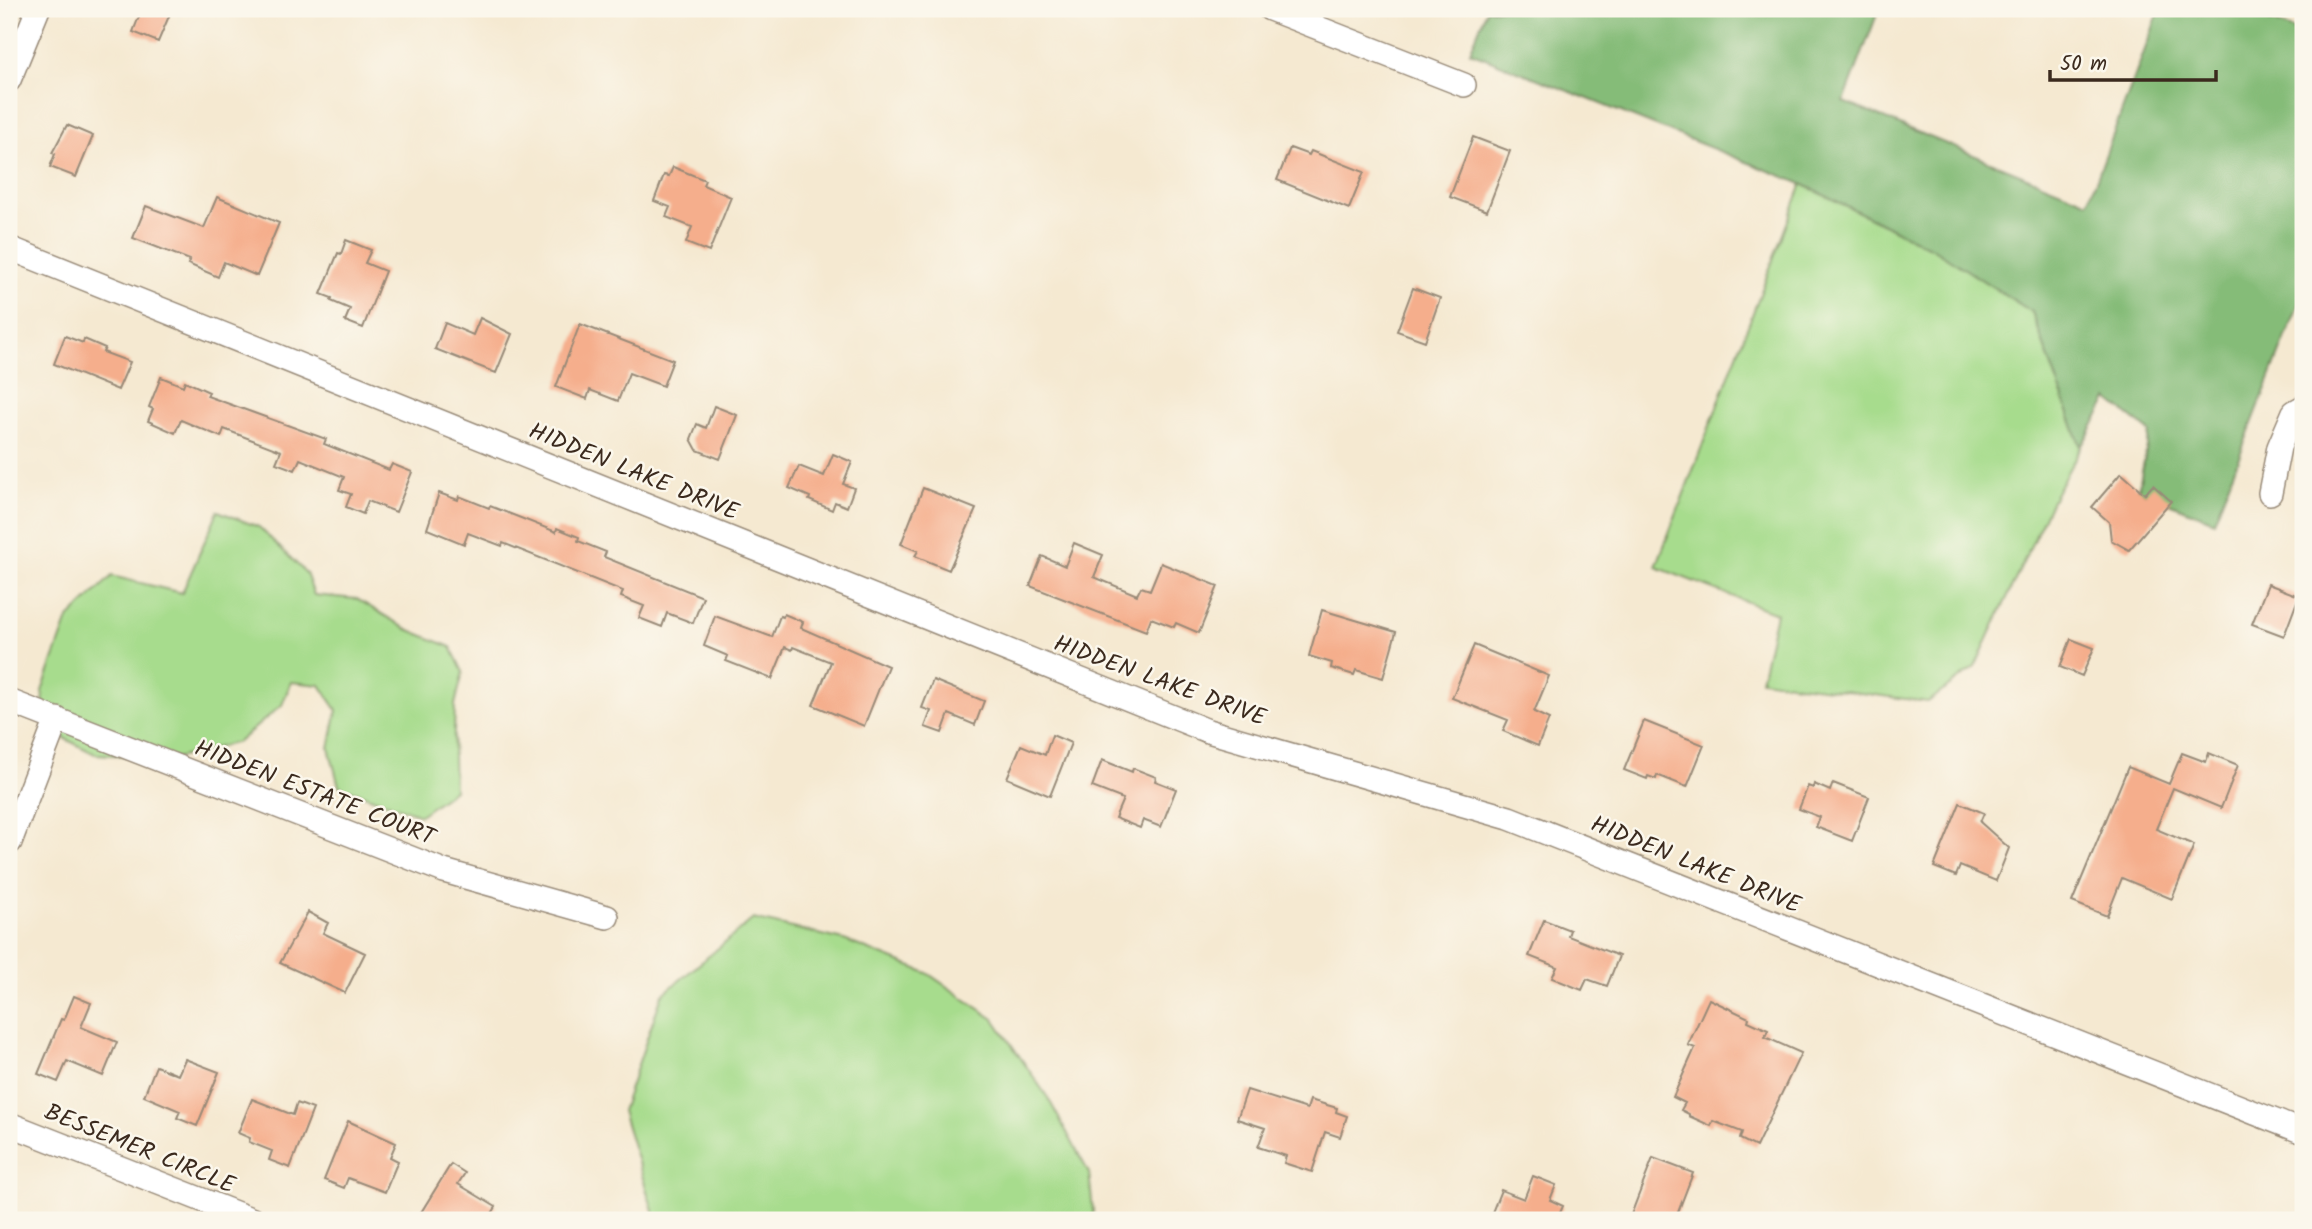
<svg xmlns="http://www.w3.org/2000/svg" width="2312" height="1229" font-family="Kalam,sans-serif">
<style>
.green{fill:#a7dc8d;stroke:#718356;stroke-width:2}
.forest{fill:#85bc78;stroke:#60734b;stroke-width:2}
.building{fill:#f5ae8c}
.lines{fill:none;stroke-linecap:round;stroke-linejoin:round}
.minor-casing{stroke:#988a78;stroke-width:26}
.minor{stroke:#fff;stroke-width:23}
.labels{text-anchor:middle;stroke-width:5;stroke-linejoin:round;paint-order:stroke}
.street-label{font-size:24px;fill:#3b2a1e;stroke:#fbf7ec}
</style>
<rect width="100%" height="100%" fill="#fbf7ec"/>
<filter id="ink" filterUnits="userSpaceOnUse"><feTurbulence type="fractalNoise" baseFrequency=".0143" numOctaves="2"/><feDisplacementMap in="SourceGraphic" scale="14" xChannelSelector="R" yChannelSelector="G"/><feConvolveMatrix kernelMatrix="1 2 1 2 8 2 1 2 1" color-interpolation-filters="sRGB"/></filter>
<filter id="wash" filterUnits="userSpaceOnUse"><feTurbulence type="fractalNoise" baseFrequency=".00686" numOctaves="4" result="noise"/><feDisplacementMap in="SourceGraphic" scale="28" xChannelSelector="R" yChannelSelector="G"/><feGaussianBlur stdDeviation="1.57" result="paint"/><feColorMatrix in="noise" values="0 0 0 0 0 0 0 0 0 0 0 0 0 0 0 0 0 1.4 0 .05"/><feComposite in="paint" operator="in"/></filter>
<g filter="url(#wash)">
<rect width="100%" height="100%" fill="#f5e9d1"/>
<path class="green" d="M1802 184 1932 248 2032 312 2081 447 2052 500 1975 667 1928 702 1761 680 1776 613 1656 567Z
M218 511 259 527 306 573 314 595 357 599 407 629 451 647 463 672 455 705 453 757 454 790 420 815 339 786 329 748 337 710 320 685 291 682 282 705 238 742 177 758 95 754 48 730 42 691 68 619 112 576 182 593Z
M753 919 844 940 927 973 994 1019 1048 1098 1089 1173 1094 1220H656L622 1111 662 995Z"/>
<path class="forest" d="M1487 9H1879L1844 102 2088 202 2160 9H2237L2303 33V293L2214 521 2138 491 2150 432 2108 399 2081 447 2032 312 1932 248 1802 184 1470 52Z"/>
<g id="blocks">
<path class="building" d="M142 9H172L158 42 133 32Z
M67 125 93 136 76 177 50 167 55 154 52 153Z
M1473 137 1510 151 1487 211 1450 197Z
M1290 148 1309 155 1311 151 1364 172 1349 209 1277 180Z
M673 167 705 180 703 185 731 197 709 252 686 243 692 227 666 217 670 207 654 201 664 175 669 176Z
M217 197 279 223 257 276 224 262 218 277 188 264 190 260 133 238 146 206 204 228Z
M346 240 371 250 365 263 385 271 363 328 345 321 350 309 331 301 332 298 321 294 338 253 341 254Z
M1413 288 1440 298 1425 341 1397 331Z
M480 318 512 334 496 373 435 349 445 323 473 335Z
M580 324 673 360 663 386 629 373 618 401 590 390 587 399 556 387Z
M65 336 83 343 84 339 105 348 103 352 130 362 118 390 54 364Z
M161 377 183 386 185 381 209 392 207 396 326 439 324 444 389 470 392 464 412 472 396 512 368 501 363 514 346 507 351 494 339 490 344 477 300 459 295 470 276 463 281 451 224 429 221 437 181 420 175 433 148 421 153 409 149 407Z
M714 406 737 415 720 459 697 450 691 439 697 424 706 428Z
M833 454 852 462 843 484 854 488 847 507 835 502 832 510 809 500 810 497 789 488 799 466 824 476Z
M2121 473 2145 494 2153 485 2171 501 2129 550 2111 540 2109 522 2092 507Z
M923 488 976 509 949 570 915 556 918 551 901 544Z
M439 493 458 500 459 496 489 508 490 506 556 532 557 528 579 537 578 541 606 552 604 557 703 597 693 623 667 613 662 627 639 618 644 606 621 597 623 591 503 543 502 546 468 533 464 544 427 529Z
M1074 543 1103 555 1094 577 1137 595 1141 587 1150 590 1161 563 1218 586 1199 633 1176 623 1174 627 1151 618 1146 631 1030 586 1042 556 1065 566Z
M2268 584 2299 596 2284 636 2252 624Z
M1322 610 1396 632 1383 678 1356 670 1354 675 1331 668 1332 663 1309 656Z
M784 614 803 622 801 628 888 666 864 726 813 705 831 662 793 647 792 650 785 647 772 679 726 661 728 656 704 646 715 616 772 637 780 616 783 617Z
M2071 639 2094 648 2082 676 2060 667Z
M1474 645 1549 676 1534 712 1549 719 1538 746 1503 731 1508 720 1452 698Z
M933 680 984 701 975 725 949 714 942 733 925 727 931 711 922 708Z
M1644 721 1704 745 1687 787 1657 775 1656 779 1648 776 1647 779 1624 770Z
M1052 735 1071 743 1050 796 1007 778 1021 745 1045 755Z
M2182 753 2206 762 2209 753 2238 765 2221 808 2173 788 2156 829 2194 845 2172 899 2122 878 2107 916 2072 902 2128 767 2169 784Z
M1102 760 1132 772 1133 768 1156 777 1155 781 1176 789 1161 827 1143 820 1140 828 1115 818 1123 799 1092 787Z
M1833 783 1869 797 1852 841 1816 827 1820 817 1799 809 1808 786 1813 788 1814 784 1830 791Z
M1960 803 1984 813 1980 822 2009 848 1996 881 1960 866 1956 876 1934 867Z
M308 912 328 923 323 933 365 953 345 993 280 963Z
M1544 920 1570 930 1568 936 1619 956 1607 986 1587 979 1582 990 1552 978 1557 967 1529 956Z
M74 996 91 1003 81 1027 117 1042 103 1076 67 1061 58 1082 38 1074 61 1019 64 1020Z
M1709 999 1749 1018 1748 1021 1768 1030 1765 1037 1801 1053 1756 1147 1740 1139 1742 1132 1713 1121 1711 1126 1689 1116V1114L1681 1110 1685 1103 1673 1097 1695 1048 1688 1045Z
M185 1059 219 1072 197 1126 177 1118 180 1111 144 1096 156 1066 178 1075Z
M1247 1090 1307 1109 1310 1100 1337 1108 1336 1112 1347 1116 1340 1137 1325 1132 1312 1172 1284 1163 1286 1156 1258 1147 1265 1128 1237 1119Z
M252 1099 293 1115 297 1103 313 1109 290 1168 269 1160 272 1151 249 1142 250 1138 238 1133Z
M348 1121 396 1143 390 1157 398 1161 385 1192 348 1178 344 1188 324 1180Z
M1653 1158 1693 1173 1675 1220H1629Z
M451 1164 465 1173 458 1184 496 1207 488 1220H430L420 1214Z
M1533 1176 1556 1185 1550 1200 1563 1206 1557 1220H1489L1501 1190 1524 1199Z"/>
</g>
</g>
<g filter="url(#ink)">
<use href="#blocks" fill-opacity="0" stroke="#988a78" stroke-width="2"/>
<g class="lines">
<g class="minor-casing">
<path id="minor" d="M1270 9 1464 85
M9 80 38 9
M9 248 1208 731 1509 818 2303 1132
M2270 493 2279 447 2294 412 2303 407
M9 701 444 871 607 917
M10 842 57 719
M9 1124 253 1220"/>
</g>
<use href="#minor" class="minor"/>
</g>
</g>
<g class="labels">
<g class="street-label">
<text transform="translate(634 471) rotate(22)" y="8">HIDDEN LAKE DRIVE</text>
<text transform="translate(1160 680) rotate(20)" y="8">HIDDEN LAKE DRIVE</text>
<text transform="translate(315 792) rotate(21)" y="8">HIDDEN ESTATE COURT</text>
<text transform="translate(1696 864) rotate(22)" y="8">HIDDEN LAKE DRIVE</text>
<text transform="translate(140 1148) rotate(22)" y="8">BESSEMER CIRCLE</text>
</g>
</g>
<rect width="2312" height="1229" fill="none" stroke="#fbf7ec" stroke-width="35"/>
<path d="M2050 70v10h166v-10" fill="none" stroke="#3b2a1e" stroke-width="3.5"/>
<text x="2060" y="70" font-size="21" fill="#3b2a1e" stroke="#fbf7ec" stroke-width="5" paint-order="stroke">50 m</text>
</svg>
